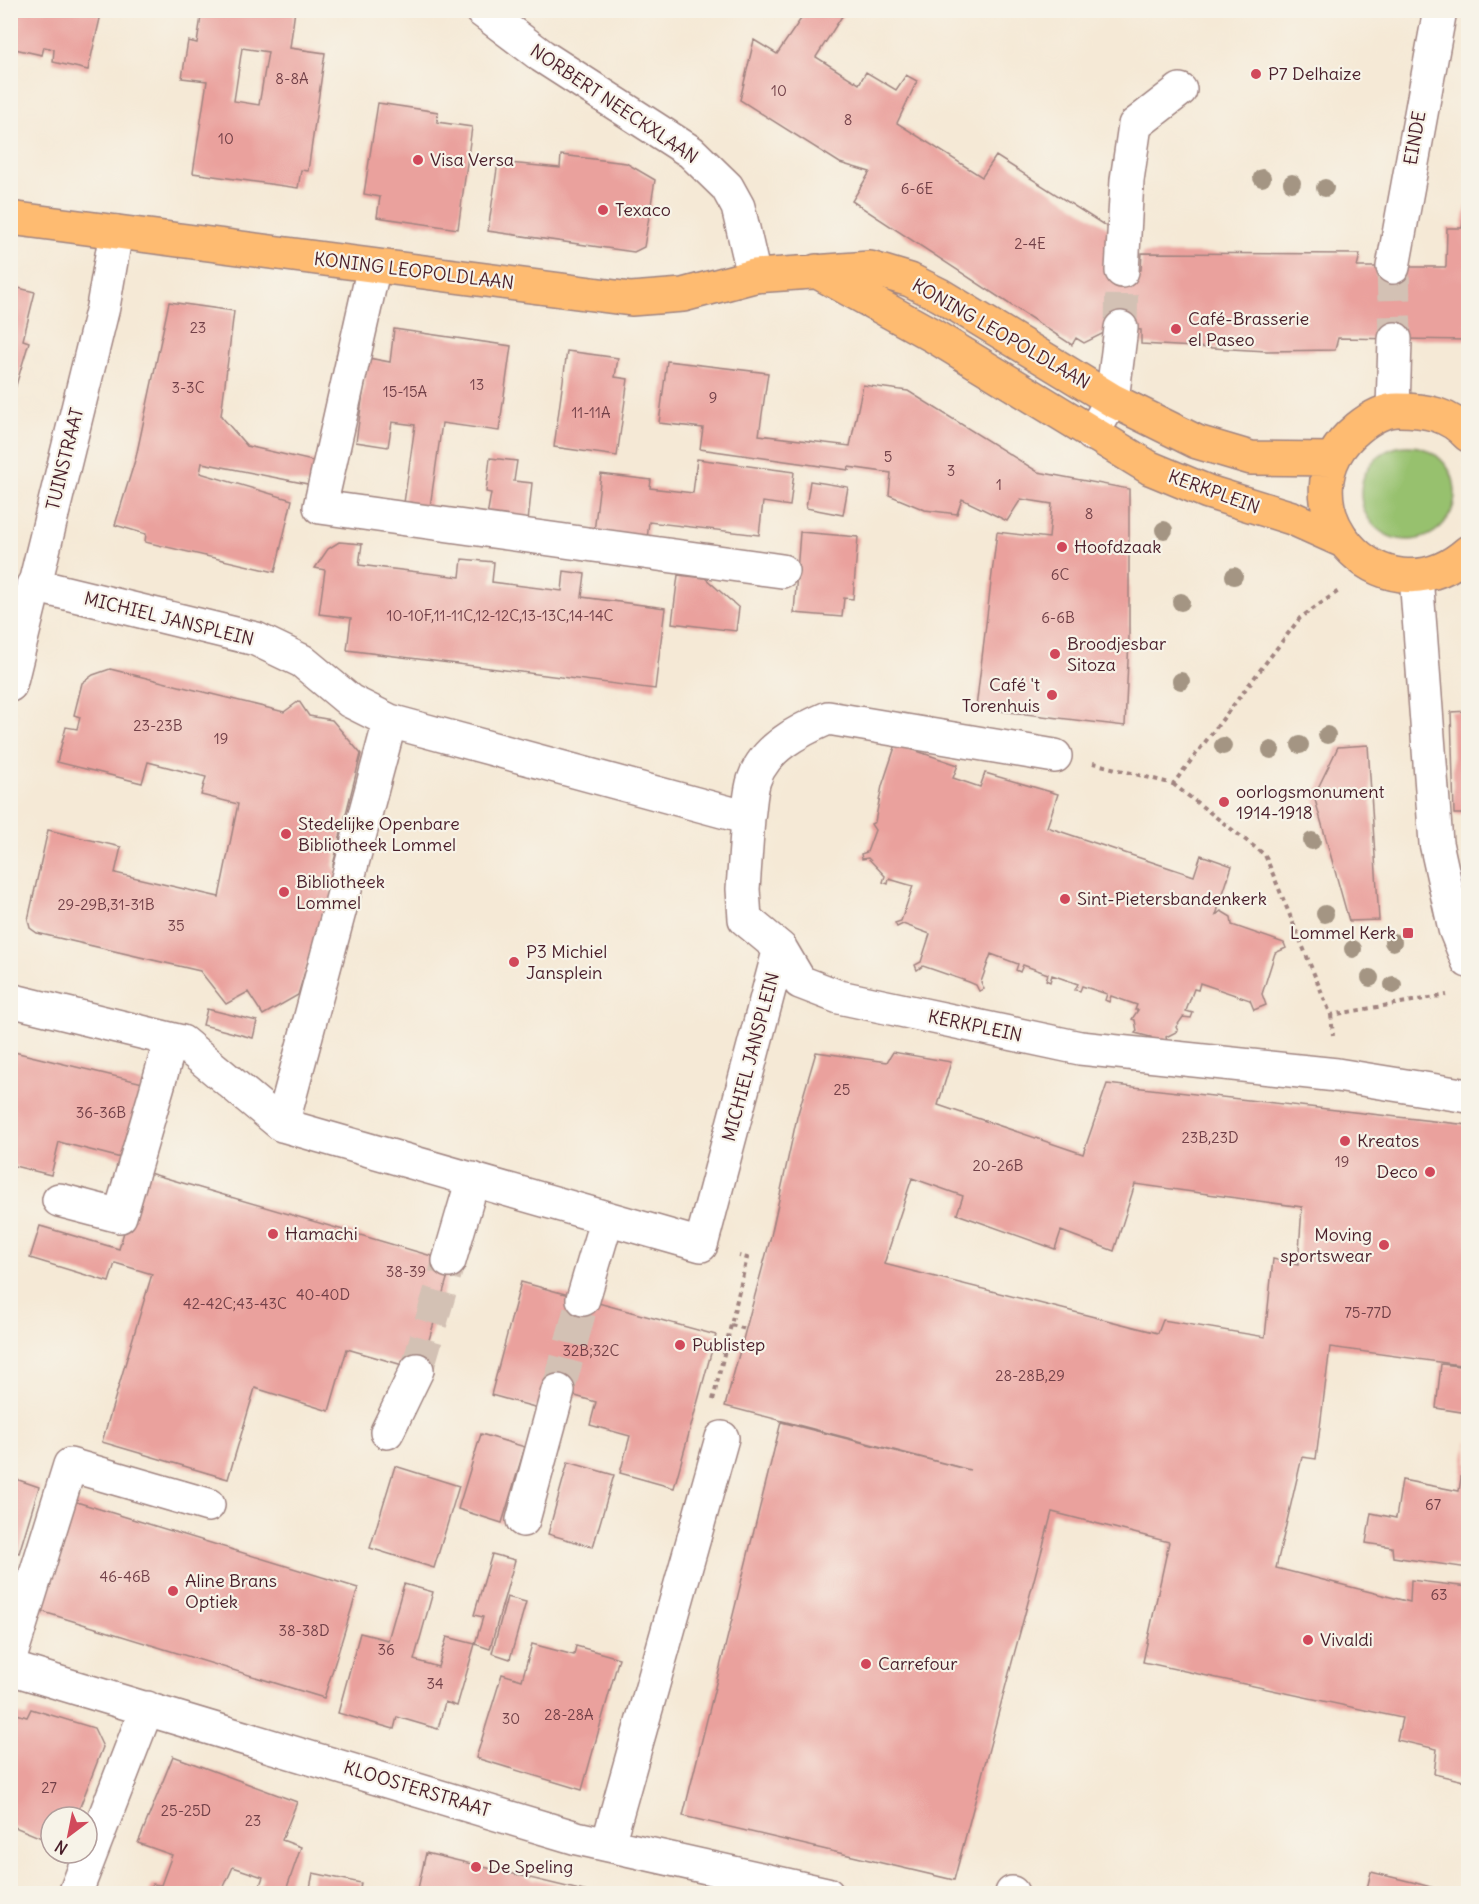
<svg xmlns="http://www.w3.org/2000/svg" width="1479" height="1904" font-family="Delius,sans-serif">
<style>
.green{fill:#97c16e;stroke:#70704c;stroke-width:1.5}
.building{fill:#eaa19d;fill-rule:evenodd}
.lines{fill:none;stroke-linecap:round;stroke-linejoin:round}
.minor-tunnel{stroke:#d3c1b4;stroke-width:33;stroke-dasharray:33 16;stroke-linecap:butt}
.minor-casing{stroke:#a08480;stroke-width:36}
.major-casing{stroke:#a08480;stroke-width:36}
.path{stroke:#a08480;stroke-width:4;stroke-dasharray:4.5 4.5;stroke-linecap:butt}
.minor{stroke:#fff;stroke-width:33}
.major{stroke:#febb71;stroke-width:33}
.tree{fill:#a49583}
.poi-dot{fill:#d1495b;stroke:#f7f3e8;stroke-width:2}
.labels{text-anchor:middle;stroke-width:4.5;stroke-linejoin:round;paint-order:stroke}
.number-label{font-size:15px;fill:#724048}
.poi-label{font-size:18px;fill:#4a1f2b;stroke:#f7f3e8;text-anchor:start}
.street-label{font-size:18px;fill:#4a1f2b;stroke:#f7f3e8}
</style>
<rect width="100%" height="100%" fill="#f7f3e8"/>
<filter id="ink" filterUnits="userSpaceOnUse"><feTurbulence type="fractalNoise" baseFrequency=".0167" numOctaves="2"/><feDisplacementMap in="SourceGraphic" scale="12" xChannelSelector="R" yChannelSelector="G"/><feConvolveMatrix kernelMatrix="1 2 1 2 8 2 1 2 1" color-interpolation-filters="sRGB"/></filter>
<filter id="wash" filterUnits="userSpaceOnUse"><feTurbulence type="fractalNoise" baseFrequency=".008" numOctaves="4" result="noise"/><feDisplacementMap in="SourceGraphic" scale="24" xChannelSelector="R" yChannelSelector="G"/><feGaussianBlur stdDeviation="1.35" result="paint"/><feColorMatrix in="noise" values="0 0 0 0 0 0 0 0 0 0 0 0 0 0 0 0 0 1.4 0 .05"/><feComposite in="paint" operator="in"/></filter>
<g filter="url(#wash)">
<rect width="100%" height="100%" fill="#f5e9d6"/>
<path class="green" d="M1361 493a47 47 0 1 1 94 0a47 47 0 1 1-94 0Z"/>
<g id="blocks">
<path class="building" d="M10 10H102L88 70 53 62 54 49 44 47 42 55 10 48Z
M202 10H295L290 48 325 53 308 171 301 170 298 188 193 173 207 81 182 78 188 41 197 43ZM242 48 268 52 259 105 234 101Z
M807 10H846L816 57 859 84 866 72 896 90 906 75 917 81 897 123 982 177 996 156 1112 230 1122 271 1141 270 1142 253 1360 254 1357 267H1446L1447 228H1462L1468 199V340L1338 338 1335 350 1267 351 1141 344V330L1121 328 1112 329 1084 343 1076 338 1072 345 852 201 870 172 840 163 740 100 754 40 777 54Z
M378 103 438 112 437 122 472 127 458 229 377 217 380 197 364 194Z
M561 155 626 163 655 180 644 247 634 252 488 231 498 162 560 168Z
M10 286 35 292 23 340 29 342 11 402Z
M169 302 234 311 221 416 247 446 317 462 313 485 202 463 200 473 292 500 275 572 145 542 146 534 115 525 136 457Z
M394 329 511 346 499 431 442 423 430 507 404 503 415 425 392 422 388 447 356 442 368 358 390 362Z
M567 351 618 358 615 377 628 379 617 456 554 447Z
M667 361 768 373 759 435 850 446 863 385 908 391 1038 472 1129 489V639L1125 726 976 708 997 532 1049 538 1052 504 1021 499 1007 521 962 499 957 514 925 510 889 495 891 473 848 467 849 470 700 449 703 428 659 423Z
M490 458 517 461 514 481 532 483 528 522 487 516 491 493 486 492Z
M697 459 794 472 790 506 763 502 759 535 649 522 647 539 594 532 601 474 651 480 650 488 693 493Z
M810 481 848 487 843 515 806 508Z
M800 532 858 537 853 599 844 598 842 617 794 613Z
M339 542 362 544 359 565 460 577 462 559 494 562 492 582 562 591 564 571 585 574 582 597 665 608 655 689 347 650 351 618 319 614 325 570 315 568 328 549Z
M678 575 705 578 739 608 736 631 672 623Z
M110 669 284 712 299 701 309 716 332 720 361 754 333 865 341 879 328 888 339 903 323 912 298 995 263 1015 248 992 226 1004 200 971 37 933 30 928 28 920 48 830 121 847 115 873 219 897 238 804 201 795 206 777 148 762 142 783 57 762 66 727 77 729 80 717 74 715 82 683 93 675Z
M1468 711V814H1454L1451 712Z
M896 744 958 765 953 778 980 787 985 773 1058 794 1047 827 1194 876 1201 855 1232 866 1216 915 1221 911 1231 917 1232 925 1284 943 1286 948 1275 953 1262 994 1266 1005 1254 1010 1250 1000 1200 983 1198 990 1194 989 1186 1011 1193 1013 1191 1018 1183 1017 1176 1027 1178 1031 1166 1037 1167 1041H1151V1037L1135 1033 1137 1031 1135 1020 1132 1019 1138 1010H1135L1137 1005 1111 996 1109 1002 1105 1000 1107 994 1082 986 1080 991 1075 990 1078 984 1052 975 1050 982 1046 980 1048 974 1023 965 1020 972 1016 970 1018 964 991 954 981 982 984 989 979 991 976 985 969 982 923 966 917 970 915 965 921 962 930 934 903 924 897 927 895 923 901 921 913 886 889 879 888 884 883 882 885 876 868 858 862 859 861 854 867 852 875 830 871 824 875 822 882 786Z
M1368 745 1379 920 1349 921 1314 796 1338 747Z
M207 1009 257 1021 253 1038 203 1025Z
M10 1051 143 1083 125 1159 59 1142 51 1175 10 1165Z
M816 1052 887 1062 893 1052 951 1062 938 1105 1083 1154 1107 1084 1468 1125V1366L1330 1347 1316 1459 1302 1457 1276 1568 1410 1602 1411 1580 1468 1587V1782L1434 1774 1437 1749 1397 1740 1402 1718 1143 1662 1169 1542 1052 1512 954 1880 683 1816 781 1422 970 1470 725 1406 771 1236 797 1117ZM912 1178 963 1196 957 1214 1055 1249 1061 1231 1114 1251 1135 1184 1302 1207 1298 1265 1273 1259 1265 1337 1163 1320 1158 1333 884 1264Z
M142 1171 452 1262 420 1370 347 1349 329 1411 255 1388 228 1479 102 1442 152 1274 115 1263 109 1282 30 1258 40 1226 119 1249Z
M521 1282 716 1335 674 1488 620 1473 630 1436 590 1425 596 1402 548 1388 542 1409 491 1395Z
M1441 1364 1468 1367V1413L1436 1408Z
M481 1434 525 1447 502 1523 458 1509Z
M1467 1439 1468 1568 1393 1557 1392 1547 1366 1543 1371 1513 1396 1518 1402 1480 1459 1491Z
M568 1462 614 1475 593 1547 548 1534Z
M395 1466 459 1486 434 1568 370 1548Z
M10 1477 39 1487 19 1553 10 1550Z
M70 1500 358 1588 324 1698 37 1610Z
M492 1554 515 1560 490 1649 475 1644 483 1617 474 1615Z
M404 1584 433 1592 414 1660 438 1667 447 1637 475 1644 457 1706 445 1702 438 1729 397 1717 394 1729 338 1713 360 1633 388 1640Z
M507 1597 526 1602 510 1659 492 1653Z
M532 1644 574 1655 576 1646 619 1658 582 1790 476 1758 502 1674 522 1680Z
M31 1709 94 1728 103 1747 76 1817H51V1842L10 1825V1712L27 1717Z
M173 1756 297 1802 282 1840 301 1847 285 1893H257L263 1877 233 1867 221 1893H149L152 1884 161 1885 172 1855 138 1843Z
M426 1853 592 1893H417Z
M1371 1872 1412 1882 1453 1893H1366Z
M313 1873 361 1883 359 1893H309Z"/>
</g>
</g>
<g filter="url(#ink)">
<use href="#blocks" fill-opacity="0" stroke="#a08480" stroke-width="1.5"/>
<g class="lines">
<path class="minor-tunnel" d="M1393 267 1395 339
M1121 328 1122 271
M417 1370 449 1261
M558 1391 583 1299"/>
<g class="minor-casing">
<path id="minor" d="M481 10 542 56 691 152 727 187 738 207 754 276
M374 266 320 507 782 571
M1393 267 1440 10
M1122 271 1127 180 1135 125 1180 90
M1393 410 1395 339
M1092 434 1112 400 1121 328
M1416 576 1436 843 1455 929 1468 961
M10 685 103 307 116 232
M748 818C750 806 750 792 754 780 764 748 800 730 828 718L1055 756
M780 948 800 982 839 997 1080 1048 1337 1075 1468 1096
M10 1000 182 1042 282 1125 701 1245 780 948 745 919 743 889 748 818 390 721 350 701 302 661 256 639 33 585
M282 1125 390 721
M59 1200 120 1216 171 1040
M449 1261 473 1179
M583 1299 607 1218
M387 1432 417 1370
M523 1520 558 1391
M10 1658 70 1465 208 1505
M10 1668 577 1838 827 1894
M608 1844 722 1438
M75 1894 147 1708
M1012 1894V1893"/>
</g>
<g class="major-casing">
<path id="major" d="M10 218 631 299 683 295 754 276 870 268 910 280 940 295 1112 400 1197 442 1251 458 1333 459
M816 271 932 335 1150 468 1208 492 1292 518 1341 540
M1468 435C1449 414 1426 410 1398 410 1384 410 1369 419 1358 428 1271 499 1381 629 1468 552"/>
</g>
<path class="path" d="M1093 763 1173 784 1300 618 1340 590
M1173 784 1265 855 1331 1015 1447 995
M1331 1015 1333 1035
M731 1325 746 1329
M713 1400 747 1258 739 1256"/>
<use href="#minor" class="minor"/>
<use href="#major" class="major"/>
</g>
<g class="tree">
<circle cx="1262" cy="178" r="9"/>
<circle cx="1292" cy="183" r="9"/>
<circle cx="1325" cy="188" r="9"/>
<circle cx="1164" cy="530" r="9"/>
<circle cx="1234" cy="576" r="9"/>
<circle cx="1181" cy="602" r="9"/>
<circle cx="1181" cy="681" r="9"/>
<circle cx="1327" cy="735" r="9"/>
<circle cx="1300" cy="745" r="9"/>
<circle cx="1223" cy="746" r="9"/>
<circle cx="1271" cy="750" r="9"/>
<circle cx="1312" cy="841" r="9"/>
<circle cx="1325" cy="914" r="9"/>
<circle cx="1393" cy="942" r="9"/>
<circle cx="1353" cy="949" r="9"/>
<circle cx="1370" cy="978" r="9"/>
<circle cx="1393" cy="985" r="9"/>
</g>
</g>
<g class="poi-dot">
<circle cx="1256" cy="74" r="6"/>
<circle cx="418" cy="160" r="6"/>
<circle cx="603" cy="210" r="6"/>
<circle cx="1176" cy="329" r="6"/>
<circle cx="1062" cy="547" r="6"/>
<circle cx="1055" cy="654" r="6"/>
<circle cx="1052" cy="695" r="6"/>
<circle cx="1224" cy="802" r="6"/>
<circle cx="286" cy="834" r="6"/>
<circle cx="284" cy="892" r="6"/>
<circle cx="1065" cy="899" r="6"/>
<rect x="1402" y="927" width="12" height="12" rx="3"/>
<circle cx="514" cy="962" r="6"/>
<circle cx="1345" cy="1141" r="6"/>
<circle cx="1430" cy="1172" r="6"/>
<circle cx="273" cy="1234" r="6"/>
<circle cx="1384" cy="1245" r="6"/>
<circle cx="680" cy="1345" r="6"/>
<circle cx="173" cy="1591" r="6"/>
<circle cx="1308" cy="1640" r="6"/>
<circle cx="866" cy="1664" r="6"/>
<circle cx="476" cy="1867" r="6"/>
</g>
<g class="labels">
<g class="number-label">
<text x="292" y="84">8-8A</text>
<text x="779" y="96">10</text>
<text x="848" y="125">8</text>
<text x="226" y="144">10</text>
<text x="917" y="194">6-6E</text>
<text x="1030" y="249">2-4E</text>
<text x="198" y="333">23</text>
<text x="477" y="390">13</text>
<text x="188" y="393">3-3C</text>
<text x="405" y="397">15-15A</text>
<text x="713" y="403">9</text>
<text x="591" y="418">11-11A</text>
<text x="888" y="462">5</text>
<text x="951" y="476">3</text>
<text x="999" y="490">1</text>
<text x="1089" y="519">8</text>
<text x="1060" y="580">6C</text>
<text x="500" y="621">10-10F,11-11C,12-12C,13-13C,14-14C</text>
<text x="1058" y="623">6-6B</text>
<text x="158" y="731">23-23B</text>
<text x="221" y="744">19</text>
<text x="106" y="910">29-29B,31-31B</text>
<text x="176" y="931">35</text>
<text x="842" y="1095">25</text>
<text x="101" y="1118">36-36B</text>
<text x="1210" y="1143">23B,23D</text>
<text x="1342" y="1167">19</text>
<text x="998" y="1171">20-26B</text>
<text x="406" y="1277">38-39</text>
<text x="323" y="1300">40-40D</text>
<text x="235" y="1309">42-42C;43-43C</text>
<text x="1368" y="1318">75-77D</text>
<text x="591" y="1356">32B;32C</text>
<text x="1030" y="1381">28-28B,29</text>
<text x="1433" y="1510">67</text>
<text x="125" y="1582">46-46B</text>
<text x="1439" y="1600">63</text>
<text x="304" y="1636">38-38D</text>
<text x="386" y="1655">36</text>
<text x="435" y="1689">34</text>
<text x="569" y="1720">28-28A</text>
<text x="511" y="1724">30</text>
<text x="49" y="1793">27</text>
<text x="186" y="1816">25-25D</text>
<text x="253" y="1826">23</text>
</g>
<g class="poi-label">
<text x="1268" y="80">P7 Delhaize</text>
<text x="430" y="166">Visa Versa</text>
<text x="615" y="216">Texaco</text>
<text x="1188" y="325">Café-Brasserie<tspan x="1188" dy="21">el Paseo</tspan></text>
<text x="1074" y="553">Hoofdzaak</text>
<text x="1067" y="650">Broodjesbar<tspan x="1067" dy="21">Sitoza</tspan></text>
<text x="1040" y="691" text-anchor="end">Café 't<tspan x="1040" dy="21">Torenhuis</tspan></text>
<text x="1236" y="798">oorlogsmonument<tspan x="1236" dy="21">1914-1918</tspan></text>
<text x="298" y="830">Stedelijke Openbare<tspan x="298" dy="21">Bibliotheek Lommel</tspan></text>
<text x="296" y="888">Bibliotheek<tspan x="296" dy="21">Lommel</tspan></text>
<text x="1077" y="905">Sint-Pietersbandenkerk</text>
<text x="1396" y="939" text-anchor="end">Lommel Kerk</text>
<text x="526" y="958">P3 Michiel<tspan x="526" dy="21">Jansplein</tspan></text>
<text x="1357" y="1147">Kreatos</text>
<text x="1418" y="1178" text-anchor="end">Deco</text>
<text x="285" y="1240">Hamachi</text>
<text x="1372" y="1241" text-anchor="end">Moving<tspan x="1372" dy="21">sportswear</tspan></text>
<text x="692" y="1351">Publistep</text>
<text x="185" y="1587">Aline Brans<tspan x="185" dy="21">Optiek</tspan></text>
<text x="1320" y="1646">Vivaldi</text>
<text x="878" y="1670">Carrefour</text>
<text x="488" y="1873">De Speling</text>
</g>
<g class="street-label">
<text transform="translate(614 104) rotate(34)" y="6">NORBERT NEECKXLAAN</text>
<text transform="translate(1415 138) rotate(-80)" y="6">EINDE</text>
<text transform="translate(414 271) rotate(7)" y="6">KONING LEOPOLDLAAN</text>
<text transform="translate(1001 334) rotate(30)" y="6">KONING LEOPOLDLAAN</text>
<text transform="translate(65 459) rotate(-76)" y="6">TUINSTRAAT</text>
<text transform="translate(1214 492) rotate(20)" y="6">KERKPLEIN</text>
<text transform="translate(169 619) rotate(14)" y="6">MICHIEL JANSPLEIN</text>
<text transform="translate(975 1026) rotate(12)" y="6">KERKPLEIN</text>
<text transform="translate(751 1057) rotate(-75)" y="6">MICHIEL JANSPLEIN</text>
<text transform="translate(417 1789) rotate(17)" y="6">KLOOSTERSTRAAT</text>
</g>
</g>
<rect width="1479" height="1904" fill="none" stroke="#f7f3e8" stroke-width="36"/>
<g transform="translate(69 1835) rotate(212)"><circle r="28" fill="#f7f3e8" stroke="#b29e9c" stroke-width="1.5"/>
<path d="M0-4.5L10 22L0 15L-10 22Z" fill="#d1495b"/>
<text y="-9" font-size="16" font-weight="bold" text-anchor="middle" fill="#4a1f2b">N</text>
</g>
</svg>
